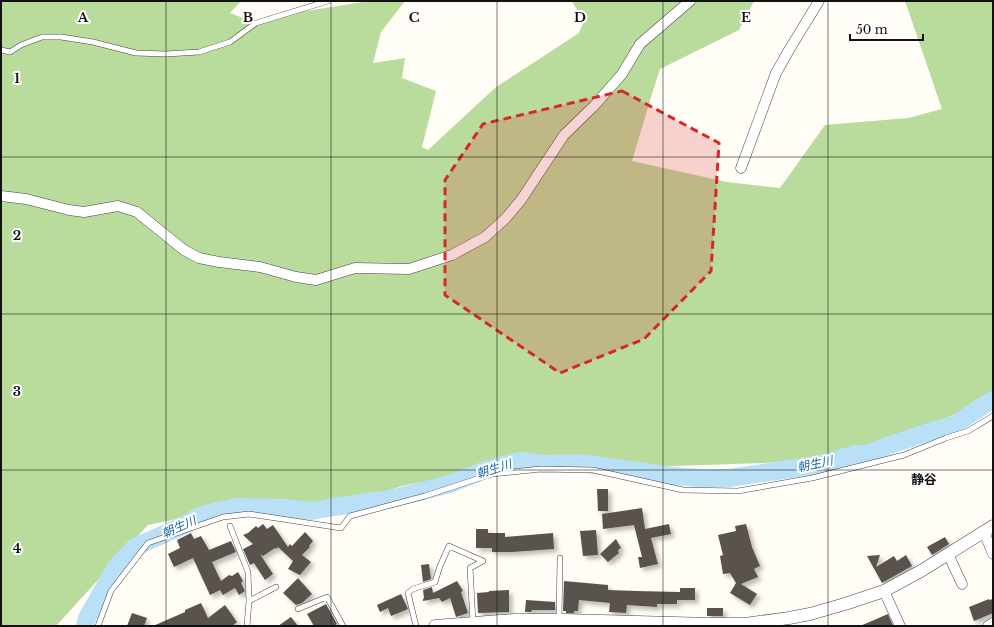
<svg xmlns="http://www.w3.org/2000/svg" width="994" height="627" font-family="'Libre Baskerville','Noto Sans JP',serif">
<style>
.forest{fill:#b9dc9c}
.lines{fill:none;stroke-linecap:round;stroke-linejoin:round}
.river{stroke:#b9e0f7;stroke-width:18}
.building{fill:#5a524d;filter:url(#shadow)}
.service-casing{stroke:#444;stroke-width:6}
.minor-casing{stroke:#444;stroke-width:11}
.tertiary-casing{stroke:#444;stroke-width:13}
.service{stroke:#fff;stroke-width:5}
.minor{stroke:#fff;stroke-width:10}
.tertiary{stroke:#fff;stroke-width:12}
.marked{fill:#d62828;fill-opacity:0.2;stroke:#d62828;stroke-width:3;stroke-dasharray:8 5;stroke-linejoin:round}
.grid{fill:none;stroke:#111;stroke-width:1;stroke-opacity:0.55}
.labels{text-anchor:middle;stroke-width:4;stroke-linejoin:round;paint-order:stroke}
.water-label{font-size:12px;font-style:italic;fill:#1768a6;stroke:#fff}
.quarter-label{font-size:13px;font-weight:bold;fill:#111;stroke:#fff}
.grid-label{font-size:13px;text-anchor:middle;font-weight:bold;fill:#111;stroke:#fff;stroke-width:4;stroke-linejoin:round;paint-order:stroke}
</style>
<defs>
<filter id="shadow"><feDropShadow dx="3.5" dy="3.5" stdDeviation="2" flood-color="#0004"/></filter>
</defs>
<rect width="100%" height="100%" fill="#fffdf5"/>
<path class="forest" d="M1 1H241L230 13 256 23 287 14 369 1H405L381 32 373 63 405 58 402 78 436 91 422 147 428 150 496 87 579 33 584 20 572 2V1H754L739 30 660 69 652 94 632 161 727 182 780 188 825 125 908 118 942 109 905 1H993V393L957 413 868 454 764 463 614 468 580 463 500 467 402 486 333 510 259 502 148 525 56 626H1Z"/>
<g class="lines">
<path class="river" d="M85 626 87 618 116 567 135 547 187 524 197 517 213 512 236 507 284 508 311 511 333 507 391 499 450 484 485 470 519 461 545 464 580 463 672 476 702 478H729L818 465 856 454H868L884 447 929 432 954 425 983 406 993 400"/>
</g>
<path class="building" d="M597 489H608V511H598Z
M642 508 645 529 669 524 671 534 651 538 658 564 640 568 638 557H642L634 525 603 529 602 514Z
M263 524 267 529 273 525 288 547 290 544 292 546 305 532 313 541 309 546 310 547 302 555 311 562 300 575 288 569 293 561 278 547 276 549 275 548 263 556 260 554 273 574 265 580 254 563 250 565 243 549 253 544 243 535 248 533 256 526 258 528Z
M746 524 752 547 760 566 754 569 758 577 741 584 757 594 750 605 730 593 736 583 730 573 723 574 720 556 723 555 718 535 736 531 735 526Z
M476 529H488V533H505V537L553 533 554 549 512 552H492V548H476Z
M596 530 598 555 583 556 580 531Z
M191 533 194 539 201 536 209 550 231 541 236 552 212 562 221 581 229 575 232 576 238 572 243 581 241 583 245 591 239 595 235 588 223 595 220 590 210 595 193 558 174 567 168 554 180 548 177 540Z
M945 537 949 544 932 555 927 547Z
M616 539 621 548 618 550 619 553 608 562 600 554Z
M880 555 876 567 894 556 897 561 906 555 912 566 882 583 867 556Z
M429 564 431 579 423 582 421 565Z
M298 578 312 594 302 603 296 605 283 593Z
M457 581 463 591 461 592 468 613 456 617 450 598 442 602 439 598 423 601V599L424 598 423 590 432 587 433 593Z
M564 581 608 585V590L636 591 680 592V588H695V600H677V604H657V607L627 605 626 613 609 612 610 603 579 600 578 611H574V613H566V611H563Z
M509 590V612L478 613 477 593 489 592V591Z
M401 594 408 609 391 616 388 608 380 612 377 605Z
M989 599V600L993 599V613L974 621 969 607Z
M526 600 555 602V610H532L531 612H525Z
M201 603 208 618 225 605 237 622 232 626H153L185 612V610Z
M326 604 337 624 334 626H314L307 614Z
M707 608H723V616H707Z
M132 613 147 618 144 626H127Z
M888 614 893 626H860Z
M291 617 298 626H278Z"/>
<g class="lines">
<g class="service-casing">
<path id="service" d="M1 50 10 52 21 45 42 37H61L93 42 136 53 166 54 199 52 230 42 256 23 328 1
M230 526 248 572 249 601
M298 609 327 597 343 626
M559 620 560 558
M473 623 470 568 483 561
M98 626 111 591 148 543 223 517 249 514 341 528 350 516 425 496 492 474 541 469 593 470 683 490 738 491 812 478 904 455 946 438 968 431 993 416
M247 626 249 601 276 587
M416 626 408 593 413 589 435 582 440 566 449 546 483 561"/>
</g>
<g class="minor-casing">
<path id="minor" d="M741 168 776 73 789 50 819 1
M1 196 26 199 69 210 84 212 118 206 137 212 184 250 199 258 219 262 260 267 296 277 316 280 355 268 409 269 452 255 485 237 505 219 521 200 564 135 594 106 622 74 640 44 690 1
M984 532 993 554
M948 554 962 584
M884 591 900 626
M988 626 993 623"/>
</g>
<g class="tertiary-casing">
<path id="tertiary" d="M435 626 514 620H565L710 624H745L789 618 810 614 845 604 884 591 921 571 993 526"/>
</g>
<use href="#service" class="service"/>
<use href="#minor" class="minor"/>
<use href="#tertiary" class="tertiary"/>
</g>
<path class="marked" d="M622 91 719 143 711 271 644 339 560 373 445 295V180L483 124Z"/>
<path class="grid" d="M166 1V626M331 1V626M497 1V626M663 1V626M828 1V626M1 157H993M1 314H993M1 470H993"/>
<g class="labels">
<g class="water-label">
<text transform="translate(815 464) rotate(-12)" y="4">朝生川</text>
<text transform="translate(494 469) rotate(-18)" y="4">朝生川</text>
<text transform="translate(179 527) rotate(-24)" y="4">朝生川</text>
</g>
<g class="quarter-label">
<text x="924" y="484">静谷</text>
</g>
</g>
<g class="grid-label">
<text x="83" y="22">A</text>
<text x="248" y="22">B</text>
<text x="414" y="22">C</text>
<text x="580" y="22">D</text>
<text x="746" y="22">E</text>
<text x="17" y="83">1</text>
<text x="17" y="240">2</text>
<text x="17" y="396">3</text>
<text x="17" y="553">4</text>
</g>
<rect width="994" height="627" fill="none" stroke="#111111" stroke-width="4"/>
<path d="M850 34v6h73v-6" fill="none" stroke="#111111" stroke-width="2"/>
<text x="856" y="34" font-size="12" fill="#111111" stroke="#ffffff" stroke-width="3" paint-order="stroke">50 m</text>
</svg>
